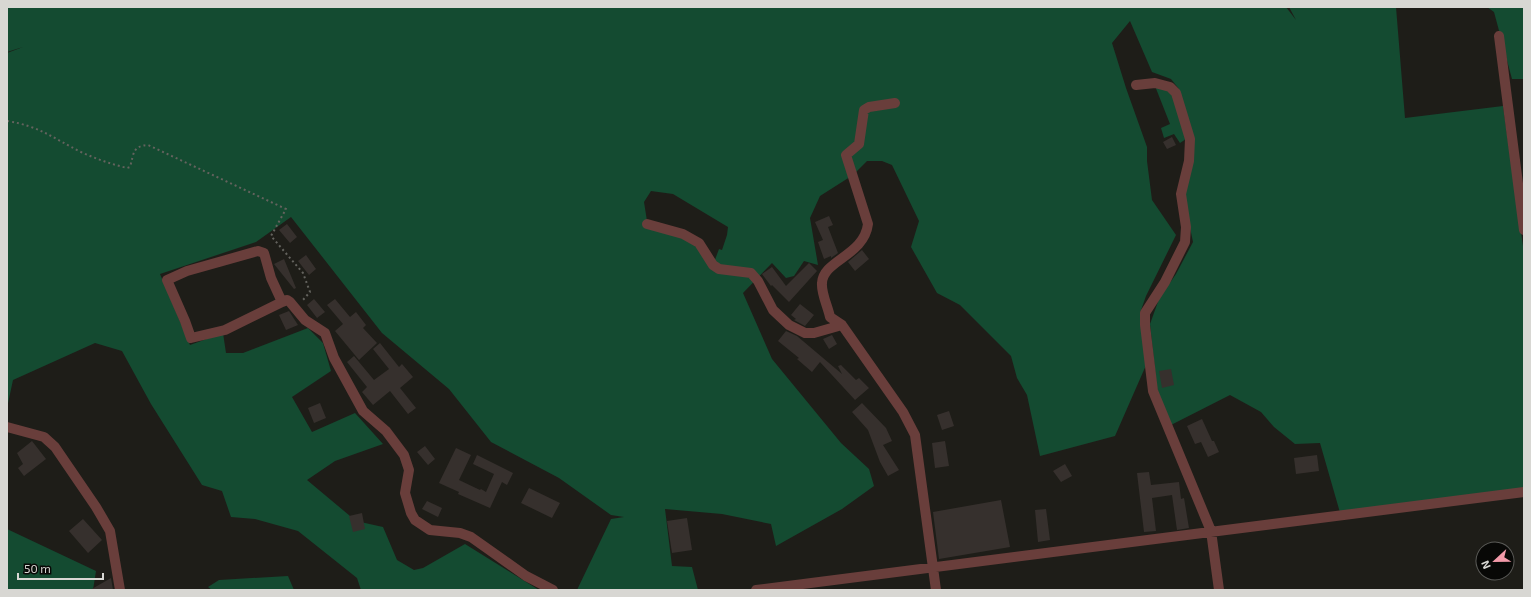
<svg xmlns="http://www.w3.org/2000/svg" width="1531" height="597" font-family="'Exo 2',sans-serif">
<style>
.green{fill:#144b31;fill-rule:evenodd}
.building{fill:#36302d}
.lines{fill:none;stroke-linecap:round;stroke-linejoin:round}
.path{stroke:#64635e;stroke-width:2;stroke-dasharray:2 3;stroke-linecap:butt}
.minor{stroke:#693e3b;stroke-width:10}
</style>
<rect width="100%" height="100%" fill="#1e1d18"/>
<path class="green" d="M7 7H1286L1296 20 1289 7H1396L1405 118 1503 106 1524 253V490L1341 516 1320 443 1295 444 1274 427 1261 412 1230 395 1169 426 1157 388 1150 324 1159 299 1176 274 1193 242 1184 199 1186 139 1180 143 1174 134 1164 138 1161 128 1170 124 1155 86 1179 89 1171 79 1152 72 1130 21 1112 43 1126 88 1147 147V161L1152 200 1176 235 1146 296 1140 313 1147 363 1115 436 1040 456 1027 395 1017 378 1011 356 960 305 937 293 911 247 919 221 892 165 882 161H867L853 175 820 196 810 218 818 265 804 261 794 276 786 278 772 263 743 293 772 359 841 443 869 469 874 486 842 509 776 546 771 524 722 514 665 509 672 566 692 567 698 590H577L611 519 624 517 611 515 559 478 491 442 449 389 382 333 291 217 256 242 160 274 190 345 223 333 226 353H243L308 328 323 343 331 371 292 397 312 432 355 413 383 444 335 461 307 480 356 521 383 527 397 560 414 570 423 568 465 544 539 590H361L357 578 298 531 255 519 231 517 222 491 202 485 151 404 122 351 95 343 13 380 7 408V53L23 47 7 52ZM651 191 673 194 728 227 727 235 722 250 719 249 713 265 701 247 647 221 644 202Z
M1487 7H1524V79H1512L1494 12Z
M7 529 96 571 93 590H7Z
M288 576 294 590H212L208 587 219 580Z"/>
<path class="building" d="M1172 137 1176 145 1167 149 1163 142Z
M829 216 833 225 828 227 838 253 831 258V256L824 259 818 242 823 240 815 222Z
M287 224 297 237 290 243 279 230Z
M862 250 869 259 855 271 848 262Z
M306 255 316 269 309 275 298 261Z
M284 259 296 288 294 289 274 264Z
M809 263 817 271 789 302 772 285 771 286 762 274 772 267 786 286Z
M314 299 325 312 317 318 307 305Z
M335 299 350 317 356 312 366 325 363 328 377 343 359 360 335 331 343 324 327 305Z
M800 304 814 315 805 326 794 320 796 319 791 315Z
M289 311 298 325 286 330 279 315Z
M786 331 797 336 842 374 838 366 841 365 856 380 859 378 869 388 855 400 820 362 812 372 797 359 799 358 778 341Z
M832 335 837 344 829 349 823 339Z
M380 343 399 367 402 364 413 377 400 388 416 408 408 414 390 391 373 405 362 392 367 387 347 362 354 356 374 380 389 369 373 349Z
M1171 369 1174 385 1162 388 1159 371Z
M320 403 326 418 314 423 308 408Z
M862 403 886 428 892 441 883 445 899 470 888 476 880 462 868 430 852 412Z
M949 411 954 426 942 430 937 415Z
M1202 419 1212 441H1214L1219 452 1208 457 1201 442 1195 444 1187 426Z
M32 441 46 459 24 476 18 468 23 464 17 453Z
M945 441 949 466 935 468 932 443Z
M425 446 435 459 428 465 417 452Z
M456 448 471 455 459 480 480 490 481 489 486 492 494 474 473 464 477 455 513 473 507 485 502 482 490 508 458 494 459 492 439 483Z
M1317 455 1319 471 1296 474 1294 458Z
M1065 464 1072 476 1061 482 1053 471Z
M1149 472 1151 485 1179 482 1181 499 1184 498 1189 528 1177 530 1172 495 1152 498 1156 531 1144 532 1137 473Z
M529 488 560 503 552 518 521 503Z
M1001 500 1010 547 939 559 933 512Z
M427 501 442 508 438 517 422 509Z
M1046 509 1050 540 1038 542 1035 510Z
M362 513 365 529 353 532 349 516Z
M687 518 692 550 672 553 667 521Z
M83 519 102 540 88 553 69 531Z
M111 578 113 590H90Z"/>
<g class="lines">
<path class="path" d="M7 121C39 126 53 138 81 152 96 159 111 164 127 168L130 167C134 154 132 146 148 145L286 209 271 236 303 273 310 292 302 301"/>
<path class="minor" d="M1499 36 1524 230
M1136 85 1155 83 1170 87 1176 93 1190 139 1189 161 1181 194 1186 227 1185 242 1165 282 1145 313V325L1153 391 1211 531 1219 590
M895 103 869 107 864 110 859 144 846 155 868 224C864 256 823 260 822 283 821 293 828 307 830 317L842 325 903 412 915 435 936 590
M647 224 683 234 699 243 713 265 719 269 751 273 758 281 773 310 789 325 805 333H814L842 325
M282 302 271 278 264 253 258 251 187 271 167 280 185 321 191 338 225 330 282 302 287 300 290 302 305 320 325 333 334 358 363 411 386 431 404 455 409 470 405 493 411 513 415 520 430 530 460 533 471 537 526 576 553 590
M7 427 44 437 55 447 96 507 110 531 120 590
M756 590 1524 492"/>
</g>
<rect width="1531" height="597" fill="none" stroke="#d8d7d3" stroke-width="16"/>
<g transform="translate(1495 561) rotate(248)"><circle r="19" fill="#080806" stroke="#5b5b58"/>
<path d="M0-3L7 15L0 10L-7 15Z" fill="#f39aa9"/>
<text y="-6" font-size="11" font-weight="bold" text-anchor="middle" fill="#d8d7d3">N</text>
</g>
<path d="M18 573v6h85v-6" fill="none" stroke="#d8d7d3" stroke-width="2"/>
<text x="24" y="573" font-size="12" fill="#d8d7d3" stroke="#080806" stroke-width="3" paint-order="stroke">50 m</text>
</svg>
